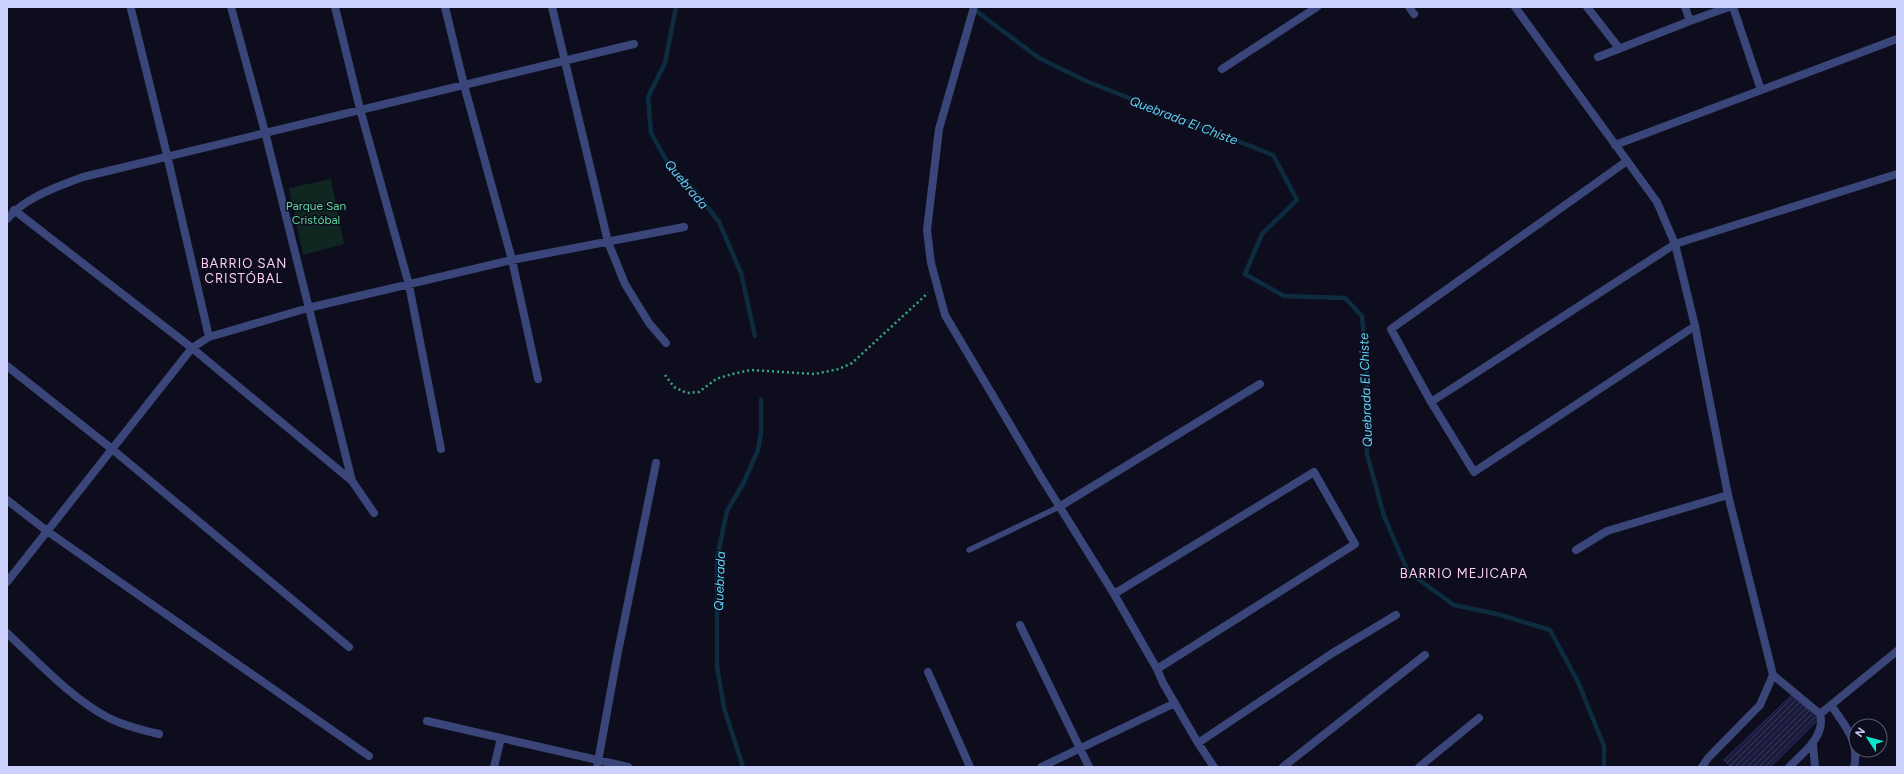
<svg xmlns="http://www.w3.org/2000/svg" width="1904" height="774" font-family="Figtree,sans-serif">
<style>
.park{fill:#102621}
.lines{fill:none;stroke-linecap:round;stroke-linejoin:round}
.stream{stroke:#0e2c3f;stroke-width:4.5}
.building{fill:url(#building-hatch);stroke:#2d2e67}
.path{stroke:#34a888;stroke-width:2.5;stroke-dasharray:2 3;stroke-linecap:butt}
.service{stroke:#3a4679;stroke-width:5.5}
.minor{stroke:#3a4679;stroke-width:8}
.tertiary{stroke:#3a4679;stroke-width:8}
.labels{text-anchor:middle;stroke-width:3;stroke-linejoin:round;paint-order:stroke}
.park-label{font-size:12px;fill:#5dd79e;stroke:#0d0d1d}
.water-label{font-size:13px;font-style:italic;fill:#60d1f6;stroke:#0d0d1d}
.neighbourhood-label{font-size:13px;letter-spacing:1px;fill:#fccdf5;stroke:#0d0d1d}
</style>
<defs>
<pattern id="building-hatch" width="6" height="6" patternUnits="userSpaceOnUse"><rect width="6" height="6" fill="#1a1a3d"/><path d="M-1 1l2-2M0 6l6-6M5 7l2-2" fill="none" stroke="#3a3a5a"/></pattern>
</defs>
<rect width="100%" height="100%" fill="#0d0d1d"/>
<path class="park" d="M331 179 344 244 303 255 289 188Z"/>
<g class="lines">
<path class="stream" d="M676 7 665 63 648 97 651 133 669 165 695 191 719 222 741 273 755 336
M972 8 1039 58 1086 81 1273 155 1297 200 1262 234 1245 274 1284 296 1345 298 1362 316 1367 375V454L1384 516 1408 572 1454 605 1497 614 1550 630 1578 682 1604 746V767
M743 767 724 708 717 666V558L727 511 743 484 758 450 761 433V400"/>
</g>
<path class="building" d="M1793 694 1818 720 1770 767H1731L1724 760Z"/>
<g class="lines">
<path class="path" d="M665 375 674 387 687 393 699 392 716 379 732 374 751 370 815 374 839 369 852 363 928 293"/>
<path class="service" d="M969 550 1059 507"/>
<path class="minor" d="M231 7 265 132 352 481
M335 7 360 109 409 285 441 449
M445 7 464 85 512 260 538 379
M552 7 608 242 625 284 649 323 666 343
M974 7 939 129 927 230 931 263 945 315 1041 477 1114 594 1157 669 1163 683 1198 743 1214 767
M1409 7 1414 14
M1587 7 1619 48
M1733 7 1761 90
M131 9 167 155 209 337
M1690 21 1729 7
M1598 57 1690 21 1685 7
M1222 69 1317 7
M1615 145 1897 39
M1627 161 1391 329 1431 402 1474 472 1695 326
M14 210 192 348 352 481 374 513
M7 219C26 197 57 187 83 177L634 44
M7 366 112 449 349 647
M1431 402 1675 244 1897 174
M7 500 47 531 369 756
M1059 507 1260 384
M1576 550 1607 531 1728 495
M7 582 192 348 209 337 308 308 512 260 684 227
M1114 594 1314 472 1355 544 1157 669
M1020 625 1089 767
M7 633C37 661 73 700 109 718 125 726 142 730 159 734
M928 672 970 767
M1773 675 1820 714C1826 736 1803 753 1789 767
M1831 705C1845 726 1860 741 1854 767
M1820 714 1897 651
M427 721 628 767
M1198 743 1331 654 1396 615
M1813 744 1815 767
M494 767 501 738
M597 767 617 657 656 463
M1041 767 1175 703
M1283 767 1425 655
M1419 767 1479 718"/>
<path class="tertiary" d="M1515 7 1657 202 1675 244 1695 326 1728 495 1773 675 1760 705 1708 758 1702 767"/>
</g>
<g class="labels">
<g class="park-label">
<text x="316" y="210">Parque San<tspan x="316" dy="14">Cristóbal</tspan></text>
</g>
<g class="water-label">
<text transform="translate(1184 120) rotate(21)" y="5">Quebrada El Chiste</text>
<text transform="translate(687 184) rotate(50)" y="5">Quebrada</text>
<text transform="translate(1365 390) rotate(-92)" y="5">Quebrada El Chiste</text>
<text transform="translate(719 581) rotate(-88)" y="5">Quebrada</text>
</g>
<g class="neighbourhood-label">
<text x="244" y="268">BARRIO SAN<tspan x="244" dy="15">CRISTÓBAL</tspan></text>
<text x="1464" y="578">BARRIO MEJICAPA</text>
</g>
</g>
<rect width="1904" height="774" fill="none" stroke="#ccd0fc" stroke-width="16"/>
<g transform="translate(1868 738) rotate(306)"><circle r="19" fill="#0d0d1d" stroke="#595b76"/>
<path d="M0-3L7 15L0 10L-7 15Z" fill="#0de6cd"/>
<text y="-6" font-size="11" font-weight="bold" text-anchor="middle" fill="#ccd0fc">N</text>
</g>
</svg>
